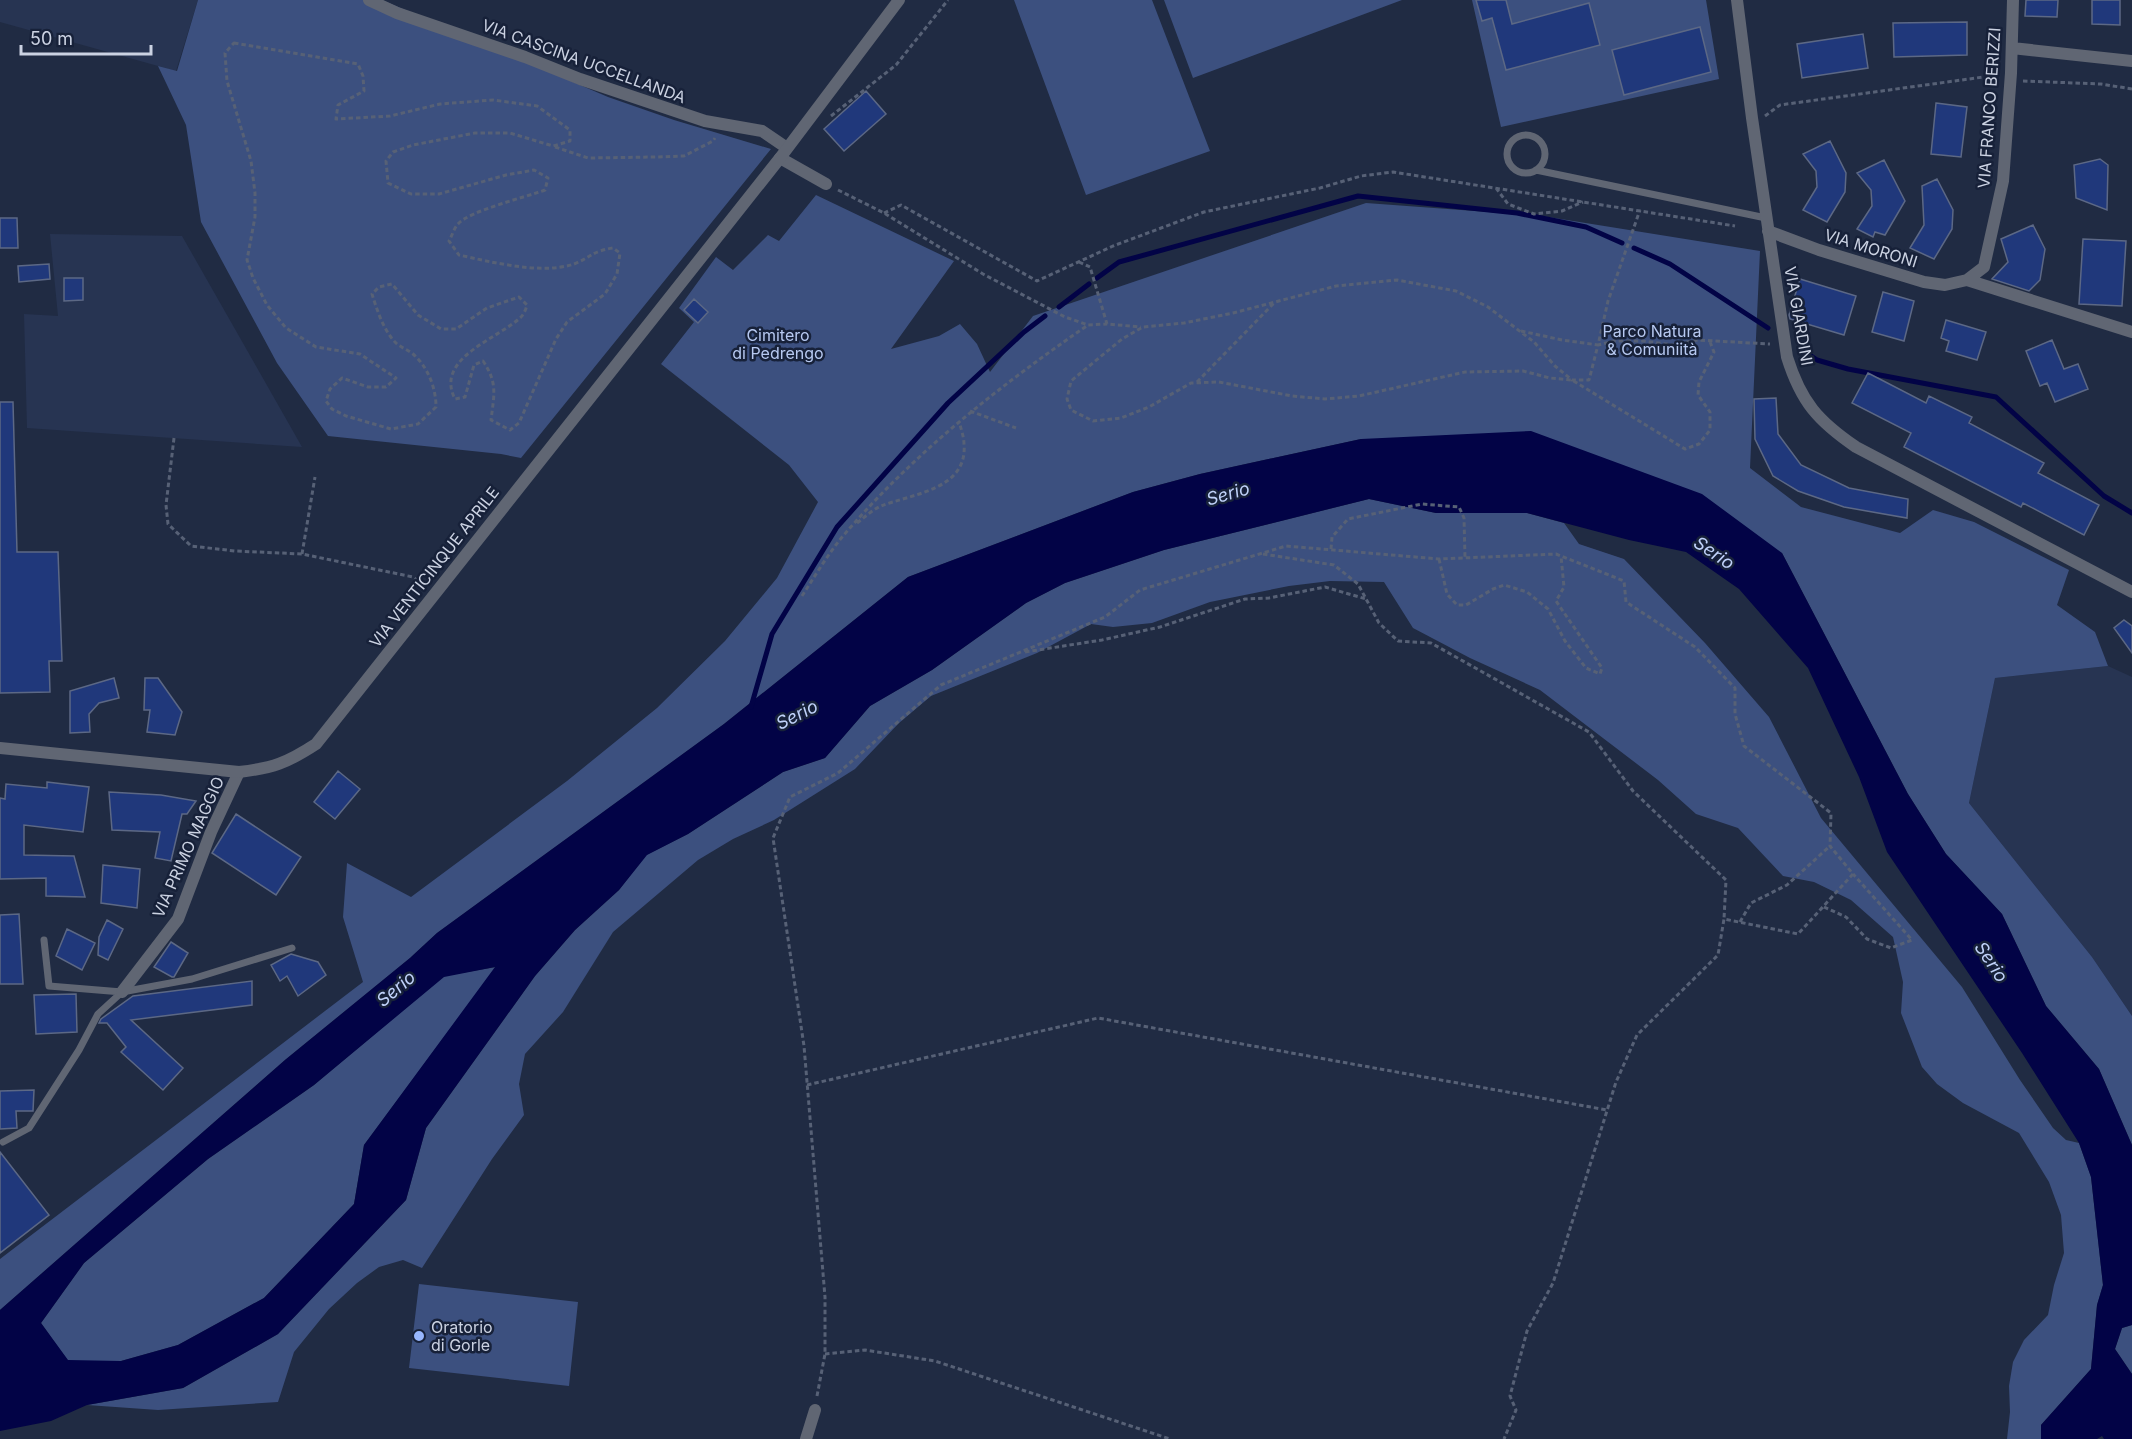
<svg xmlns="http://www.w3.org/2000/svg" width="2132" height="1439" font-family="Inter,sans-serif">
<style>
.built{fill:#273452}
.green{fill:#3c507f}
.water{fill:#020346;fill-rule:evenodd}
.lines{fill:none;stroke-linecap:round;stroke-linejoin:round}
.stream{stroke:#020346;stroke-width:5}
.building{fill:#20387b;stroke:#5c6885;stroke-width:1.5}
.path{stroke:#576176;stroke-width:3;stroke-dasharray:4.5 3;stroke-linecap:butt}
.service{stroke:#606673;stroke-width:7}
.minor{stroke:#606673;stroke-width:12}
.tertiary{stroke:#606673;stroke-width:12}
.poi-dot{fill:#97b6fd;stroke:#172139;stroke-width:2}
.labels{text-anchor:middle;stroke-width:5;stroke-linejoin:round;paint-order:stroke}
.street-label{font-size:16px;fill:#cbd2e2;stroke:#172139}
.park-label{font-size:16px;fill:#b7c9f1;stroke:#172139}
.poi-label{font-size:16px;fill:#cbd2e2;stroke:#172139;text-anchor:start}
.water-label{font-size:18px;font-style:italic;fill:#bfd1f9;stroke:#172139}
</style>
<rect width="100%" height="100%" fill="#202b43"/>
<path class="built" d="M0 0H198L176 71 0 22Z
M50 234 182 236 302 447 27 428 24 314 58 316Z
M2108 666 2132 677V1016L2092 957 1969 803 1995 678Z"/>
<path class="green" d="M198 0H382L608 97 674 120 771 149 521 458 501 454 328 436 277 363 201 222 186 125 158 66 177 71Z
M1014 0H1152L1210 151 1086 195Z
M1164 0H1402L1193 78Z
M1472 0H1706L1719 79 1501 127Z
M816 195 954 261 891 349 939 336 960 324 977 344 990 372 1033 316 1366 203 1542 216 1760 251 1750 468 1801 507 1900 533 1933 510 1974 522 2069 570 2057 605 2095 632 2108 666 1995 678 1969 803 2092 957 2132 1016V1145L2099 1069 2046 1006 2002 914 1946 854 1908 794 1782 553 1361 439 1200 474 1133 492 908 577 724 724 437 933 410 958 285 1060 0 1310V1259L363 982 343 917 347 863 411 897 567 781 657 708 725 641 777 578 818 502 789 465 661 364 694 322 679 308 716 257 733 270 768 235 779 241Z
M1369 499 1436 513H1527L1564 523 1579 544 1624 559 1705 643 1769 717 1821 818 1962 987 2020 1080 2053 1128 2066 1140 2079 1143 2091 1177 2103 1285 2097 1305 2091 1369 2041 1425V1439H2007L2010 1412 2009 1386 2013 1362 2024 1340 2048 1315 2054 1285 2064 1253 2061 1215 2049 1182 2019 1133 1963 1103 1937 1084 1922 1067 1901 1013 1903 982 1893 937 1851 900 1814 882 1783 876 1738 828 1696 814 1658 780 1540 690 1470 658 1413 628 1384 582 1330 581 1289 586 1210 602 1152 623 1113 627 1091 624 1037 653 931 696 899 723 855 769 774 820 733 839 698 860 613 932 563 1012 525 1054 519 1084 524 1115 492 1159 422 1268 403 1260 379 1267 357 1283 329 1309 294 1352 278 1402 158 1410 87 1405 183 1388 278 1334 406 1200 426 1128 535 976 575 930 619 890 646 855 688 834 783 772 825 758 870 706 932 670 1026 603 1065 583 1164 550Z
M496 967 364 1145 354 1204 264 1298 178 1345 121 1361H68L41 1323 84 1263 208 1159 314 1085 444 976Z
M419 1284 578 1302 569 1386 409 1368Z
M2132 1325V1374L2115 1349 2122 1328Z"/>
<path class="water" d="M1531 431 1702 494 1782 553 1908 794 1946 854 2002 914 2046 1006 2099 1069 2132 1145V1325L2122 1328 2115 1349 2132 1374V1439H2104L2102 1436 2097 1439H2041V1425L2091 1369 2097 1305 2103 1285 2091 1177 2079 1143 2022 1053 1887 852 1859 777 1808 668 1739 589 1686 552 1629 540 1527 513H1436L1369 499 1164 550 1065 583 1026 603 932 670 870 706 825 758 783 772 688 834 647 855 619 890 575 930 535 976 426 1128 406 1200 278 1334 183 1388 87 1405 51 1421 0 1431V1310L285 1060 410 958 437 933 724 724 908 577 1133 492 1200 474 1361 439ZM495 967 364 1145 354 1204 264 1298 178 1345 121 1361 68 1360 41 1323 84 1263 208 1159 314 1085 444 977Z"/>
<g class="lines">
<path class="stream" d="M1634 248 1670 264 1768 328
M1097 278 1119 262 1358 196 1517 213 1586 227 1622 243
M1059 307 1089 284
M1801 349 1817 360 1848 369 1996 397 2104 496 2132 513
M751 707 772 634 837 527 948 403 1024 332 1045 316"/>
</g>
<path class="building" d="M1476 0H1506L1512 24 1589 3 1600 45 1506 70 1492 18 1482 21Z
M2026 0H2058L2057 17 2025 16Z
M2092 0H2120V25L2092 24Z
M1967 22V55L1894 57 1893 23Z
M1700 27 1711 72 1624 95 1612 50Z
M1863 34 1868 68 1802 78 1797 44Z
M866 91 886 114 844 151 824 129Z
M1936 103 1967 107 1961 157 1931 154Z
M1830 141 1846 173 1845 192 1827 222 1803 210 1817 187 1816 171 1803 154Z
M2100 159 2108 165 2107 210 2076 198 2074 165Z
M1884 160 1905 201 1885 235 1875 232 1873 237 1857 229 1872 206 1871 190 1857 173Z
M1937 179 1953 210 1952 229 1934 259 1910 248 1924 225 1922 186Z
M0 218H17L18 248H0Z
M2033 225 2045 249 2040 280 2029 291 1992 279 2008 262 2001 239Z
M2083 239 2126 241 2122 306 2079 304Z
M49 264 50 279 19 282 18 266Z
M64 278H83V300L64 301Z
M1800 279 1856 296 1844 335 1790 319 1789 315Z
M1883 292 1914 301 1904 341 1872 332Z
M694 299 708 312 698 323 684 310Z
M1946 320 1986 332 1977 360 1946 351 1949 341 1941 338Z
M2052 340 2064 369 2078 364 2088 389 2055 402 2047 383 2040 386 2026 351Z
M1868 373 1926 403 1929 396 1972 417 1969 423 2044 463 2038 473 2099 505 2084 535 2023 503 2021 507 1904 447 1911 433 1852 403Z
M1776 398 1778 434 1801 465 1849 488 1908 499 1907 518 1844 507 1798 491 1773 476 1755 439 1754 399Z
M0 402H13L17 552H58L62 661H49L50 692 0 693Z
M2124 620 2132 626V653L2114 628Z
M114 678 119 698 99 703 89 714 90 732 70 733V691Z
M145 678H158L182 712 175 735 147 732 150 710H144Z
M338 771 360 789 335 819 314 802Z
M47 782 89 787 83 832 24 825V855L74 856 85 897 46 896V878L0 879V798L5 799 6 784 47 788Z
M109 792 161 795 196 801 187 814H182L171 861 155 858 160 832 112 830Z
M236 814 301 857 276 895 212 853Z
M103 865 140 869 137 908 101 903Z
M19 914 23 984H0V915Z
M107 920 123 929 108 960 98 955 99 937Z
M67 929 95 943 82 970 56 956Z
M171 942 188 953 174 977H172L154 967Z
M291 954 318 962 326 975 298 996 287 976 280 981 271 965Z
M252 981V1005L131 1020 183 1068 163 1090 121 1052 126 1047 107 1023H99L101 1019 133 996Z
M76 994 77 1032 36 1034 34 995Z
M34 1090 33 1111H16L17 1128 0 1129V1091Z
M0 1152 49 1215 0 1253Z"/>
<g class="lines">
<path class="path" d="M234 43 358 64 363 76 364 91 338 105 336 119 390 116 440 104 493 100 537 106 570 130V141L553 146 510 133H475L413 145 393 152 386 161 388 183 411 194H439L506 175 534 170 548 178 545 190C526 197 469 211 458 224 454 228 452 236 449 241L459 255C491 262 542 275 574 264 590 258 592 251 613 248L620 253 617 274 605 294 567 322 556 339 519 423 510 430 491 420C494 395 498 383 483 361L474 365 465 397 455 399C434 358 498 339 521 317 524 314 526 309 527 305L519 297 487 308 456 329H441L418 315 392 284 379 287 372 294C377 310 384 332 397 344 402 348 408 350 413 354 428 367 436 388 436 407L418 424 391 429 346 416 332 409 326 401 330 389 342 378 368 387H386L396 378 360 354 316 347 286 328 267 305 253 278 247 260 255 217V193L251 161 227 81 225 53Z
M2023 81 2101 84 2132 89
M831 116 896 65 948 0
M1765 116 1780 105 1998 75
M555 147 588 158 656 157 684 156 713 141 715 138
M1496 188 1508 204 1534 214 1562 211 1583 202
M838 190 884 213 983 274 1065 317 1088 325 1107 324
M884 213 901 205 1037 281 1113 246 1204 212 1320 188 1361 176 1393 172 1735 226
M1079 262 1090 267 1107 324 1141 327
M1521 331 1562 340 1598 345 1608 301 1640 210
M1710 342 1714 352 1699 382 1698 395 1710 412V430L1699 444 1685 449 1572 380 1550 378 1523 371 1465 372 1359 396 1325 399 1292 396 1219 382 1191 383 1149 407 1121 418 1093 421 1071 410 1067 399 1071 381 1122 339 1143 327 1184 323 1233 313 1336 286 1397 280 1456 291 1488 307 1534 342 1555 366 1572 380H1589L1598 345 1614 341H1643L1673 345 1698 340 1770 344
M1197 382 1274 303
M970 411 1016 428
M174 438 166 505 168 524 191 546 235 551 302 554 413 577 424 585
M857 523C865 517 872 510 881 506 911 494 968 490 964 444 964 437 961 429 959 421
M1331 549 1332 537 1348 519 1422 504 1459 507 1464 518 1465 558
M302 554 315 477
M1263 554 1334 565 1358 584 1379 623 1398 641 1431 643 1589 732 1633 791 1726 880 1724 919
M1439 559 1447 594 1457 605H1466L1493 589 1504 585 1527 592 1548 609 1565 641 1586 668 1600 674 1602 668 1556 601 1564 587 1561 556
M802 596C815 576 828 554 843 536 914 453 998 387 1088 325
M1025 652 1102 640 1160 627 1245 599 1269 598 1325 587 1366 599
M1824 907 1846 917 1867 939 1891 948 1912 940 1853 874
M1740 922 1751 903 1787 885 1830 846
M807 1085 1098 1018 1607 1110
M825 1354 865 1350 935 1361 1170 1439
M817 1396 825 1354V1297L804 1046 773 838 790 797 838 773 941 685 1105 617 1140 590 1286 546 1439 559 1556 554 1624 581 1626 602 1695 647 1735 688V714L1744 746 1831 813 1830 846 1853 874 1798 934 1724 919 1718 955 1637 1035 1616 1082 1553 1283 1527 1331 1510 1396 1516 1410 1504 1439"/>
<path class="service" d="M1507 154a19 19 0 1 1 38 0a19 19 0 1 1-38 0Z
M1536 170 1766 218
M44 940 49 986 122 992 192 979 292 948
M3 1142 29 1128 79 1050 98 1014 122 992"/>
<path class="minor" d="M369 0 397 13 525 57 580 79 705 121 762 131 787 148
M1737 0 1752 118 1787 357C1801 402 1818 421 1856 447L2132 592
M2012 48 2132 61
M780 158 826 184
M1768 231 1819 250 1924 282 1945 285 1967 280 1984 267 2003 181 2011 73 2013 0
M1967 280 2132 332
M122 992 178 919 211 832 239 772
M806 1439 815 1410"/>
<path class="tertiary" d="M0 748 239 772C273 768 287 763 316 744L780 158 899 0"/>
</g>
<circle class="poi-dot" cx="419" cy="1336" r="6"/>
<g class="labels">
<g class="street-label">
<text transform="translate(584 61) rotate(20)" y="6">VIA CASCINA UCCELLANDA</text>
<text transform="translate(1989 108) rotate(-86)" y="6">VIA FRANCO BERIZZI</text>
<text transform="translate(1871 248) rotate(17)" y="6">VIA MORONI</text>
<text transform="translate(1799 316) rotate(80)" y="6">VIA GIARDINI</text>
<text transform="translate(434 567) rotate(-52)" y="6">VIA VENTICINQUE APRILE</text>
<text transform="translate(188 847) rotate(-66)" y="6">VIA PRIMO MAGGIO</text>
</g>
<g class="park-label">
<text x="1652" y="337">Parco Natura<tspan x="1652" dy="18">&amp; Comuniità</tspan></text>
<text x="778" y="341">Cimitero<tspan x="778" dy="18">di Pedrengo</tspan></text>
</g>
<g class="poi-label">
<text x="431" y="1333">Oratorio<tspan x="431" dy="18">di Gorle</tspan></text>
</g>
<g class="water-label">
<text transform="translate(1228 494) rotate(-16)" y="6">Serio</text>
<text transform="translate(1714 553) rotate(34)" y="6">Serio</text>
<text transform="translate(797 715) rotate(-27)" y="6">Serio</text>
<text transform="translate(1991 962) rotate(56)" y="6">Serio</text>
<text transform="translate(396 989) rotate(-40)" y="6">Serio</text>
</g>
</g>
<path d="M21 45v9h130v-9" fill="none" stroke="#cbd2e2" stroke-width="3"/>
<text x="30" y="45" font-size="18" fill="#cbd2e2" stroke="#172139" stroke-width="4.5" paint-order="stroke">50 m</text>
</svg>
